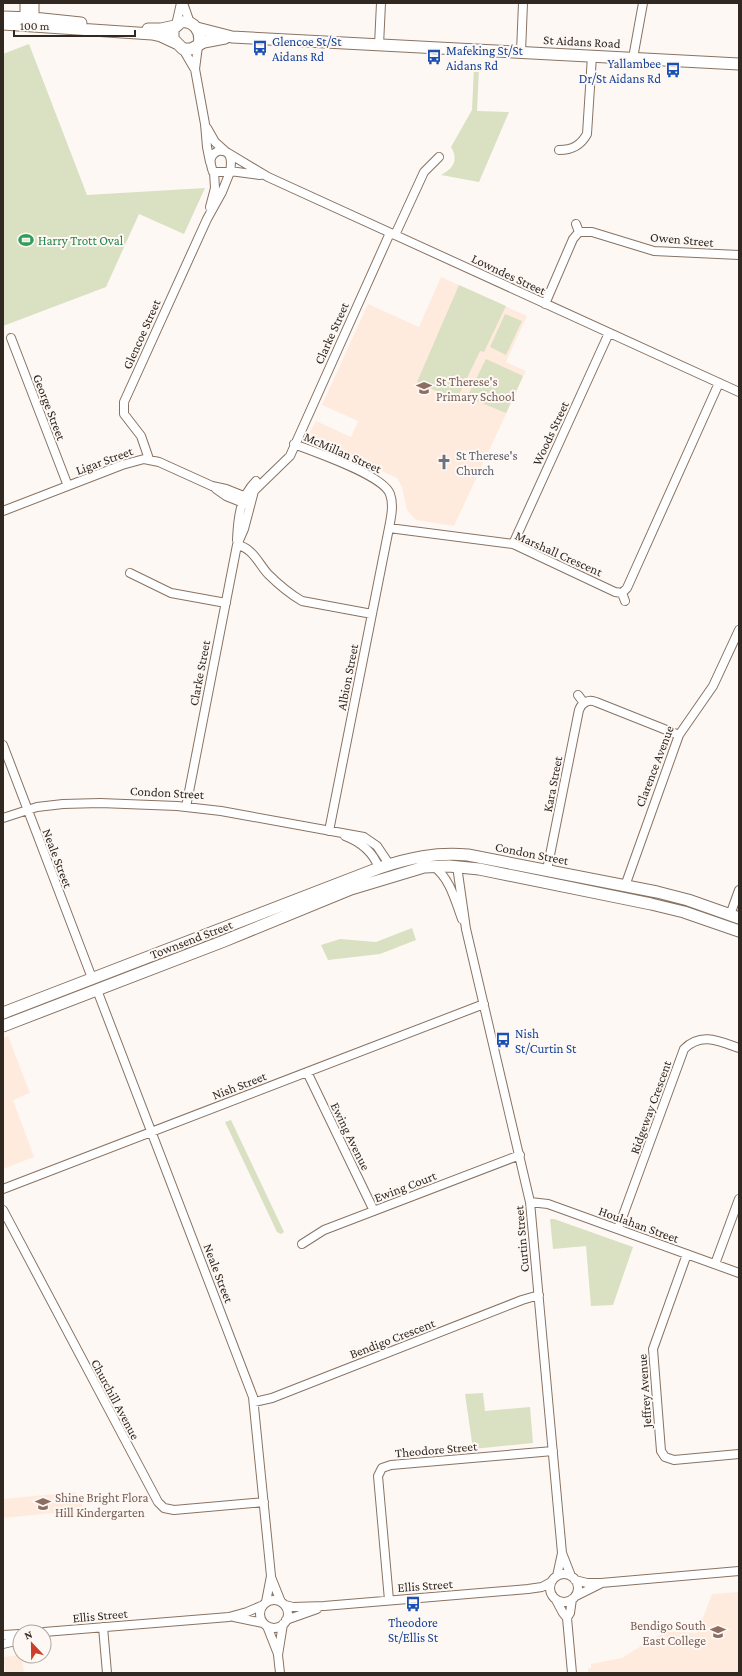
<svg xmlns="http://www.w3.org/2000/svg" width="742" height="1676" font-family="'Crimson Pro',serif">
<style>
.built{fill:#ffebde}
.green{fill:#dae0c2}
.lines{fill:none;stroke-linecap:round;stroke-linejoin:round}
.street-casing{stroke:#897363;stroke-width:10}
.secondary-casing{stroke:#897363;stroke-width:13}
.street{stroke:#fff;stroke-width:8}
.secondary{stroke:#fff;stroke-width:11}
.labels{text-anchor:middle;stroke-width:4;stroke-linejoin:round;paint-order:stroke}
.transit-label{font-size:13px;fill:#164399;stroke:#fdf8f4;text-anchor:start}
.street-label{font-size:13px;fill:#322822;stroke:#fdf8f4}
.leisure-label{font-size:13px;fill:#27864d;stroke:#fdf8f4;text-anchor:start}
.education-label{font-size:13px;fill:#785e54;stroke:#fdf8f4;text-anchor:start}
.worship-label{font-size:13px;fill:#5b616d;stroke:#fdf8f4;text-anchor:start}
</style>
<rect width="100%" height="100%" fill="#fdf8f4"/>
<path class="built" d="M441 277 527 316 506 362 526 371 454 526 416 520 407 510 402 487 397 478 311 439 309 434 316 421 351 437 358 421 322 405 368 304 419 327Z
M8 1036 30 1093 13 1100 34 1157 3 1169V1038Z
M75 1492 85 1510 3 1518V1499Z
M739 1592V1673H588V1668H591V1664L622 1658 665 1631 697 1633 712 1594Z
M20 1655 22 1656 24 1673H5L4 1657Z"/>
<path class="green" d="M29 44 87 195 205 188 184 234 139 214 106 287 3 326V54Z
M474 68H479L477 111 509 112 479 182 441 175C453 169 459 160 451 147L472 110Z
M459 285 506 306 484 352 480 351 459 395 451 398 417 382Z
M505 314 522 321 506 355 490 347Z
M486 359 523 376 506 413 467 397Z
M412 928 416 940 380 954 328 960 321 945 340 939 376 942Z
M231 1120 284 1232 281 1234 277 1232 225 1122Z
M550 1219H554L633 1247 613 1305 591 1306 586 1246 553 1249Z
M483 1393 485 1411 530 1407 533 1443 473 1449 465 1394Z"/>
<g class="lines">
<g class="street-casing">
<path id="street" d="M183 3 190 23
M176 25 181 3
M379 45 381 3
M198 46 195 69 205 124 207 147 210 162
M183 49 194 68
M521 52 523 3
M633 58 643 3
M207 128 215 142 225 151
M559 150C573 150 581 145 587 134L592 56
M218 151C232 149 232 161 230 172H213C210 163 208 156 218 151Z
M228 153 268 177 739 392
M230 171 260 175
M210 207 215 188 214 172
M576 224 579 232
M395 235 424 172 439 157
M545 304 573 239 579 232H592L654 251 739 255
M11 338 68 486
M294 444C315 452 383 475 390 494 394 505 391 517 389 528L329 831
M149 459 141 436 124 414V402L207 219 222 192 230 172
M216 489 226 496 246 504
M3 511 122 465 144 459 159 462 212 486 226 489 251 499
M389 528 513 544 615 592 622 593 627 588 719 383
M237 540C238 518 240 497 256 481
M513 544 609 333
M237 545C253 548 258 563 268 574 278 584 290 594 302 601L372 614
M130 573 171 593 226 603
M622 593 625 601
M578 695 584 703
M3 745 92 978
M186 807 237 545 244 529 254 491 290 456 390 233
M3 818 37 807 63 804 100 803 177 806 221 811 364 837 377 846 389 864
M345 836C361 842 373 852 379 868
M433 866C450 878 455 900 462 919
M457 866 466 929 530 1202 562 1553 557 1576
M547 870 579 710C582 702 589 699 596 702L679 735
M625 886 679 735 713 686 739 630
M730 915 739 890
M97 990 253 1397 271 1576 266 1602
M307 1072 374 1211
M3 1189 484 1004
M530 1202 548 1204 739 1273
M3 1210 158 1502 164 1508 174 1510 264 1502
M618 1229 684 1049C701 1032 719 1041 739 1048
M302 1244 324 1230 520 1155
M687 1254 653 1349 661 1451 665 1457 674 1460 739 1454
M715 1264 739 1199
M254 1402 272 1398 522 1300 539 1295
M562 1553 571 1576
M550 1588a14 14 0 1 1 28 0a14 14 0 1 1-28 0Z
M271 1577 281 1602
M575 1580 587 1583H601L739 1571
M576 1596 600 1584
M572 1599 570 1613 567 1618 572 1673
M260 1614a14 14 0 1 1 28 0a14 14 0 1 1-28 0Z
M389 1600 378 1476 382 1468 391 1465 553 1451
M556 1600 563 1613 567 1618
M285 1605 293 1607 324 1606 528 1589 542 1587 551 1582
M234 1617 263 1623
M286 1620 317 1609
M267 1626 278 1654
M103 1627 107 1673
M44 1632 229 1617 247 1612 261 1606
M3 1635 20 1634
M3 1644 20 1640
M280 1673 278 1655 283 1624"/>
</g>
<g class="secondary-casing">
<path id="secondary" d="M26 3V23
M3 17 33 18 81 23
M3 24 152 34 161 36 176 43
M33 24V3
M197 28 232 37 739 64
M148 29H161L175 26
M199 44C202 32 194 20 181 22L173 29V39L183 49H191L204 42 225 38
M3 1013 379 868C409 858 436 852 468 855L657 892 688 900 739 918
M3 1026 224 941 351 889 424 867 449 866 479 869 651 904 684 912 739 931"/>
</g>
<use href="#street" class="street"/>
<use href="#secondary" class="secondary"/>
</g>
<defs>
<g id="bus-bare" transform="scale(1.2)"><path d="M-5-6H5V4H4V6H2V4H-2V6H-4V4H-5ZM-3.5-4V0h7V-4ZM-3.5 1.2v1.5H-2V1.2ZM2 1.2v1.5H3.5V1.2Z" fill="#1a4fb4" stroke="#fdf8f4" stroke-width="2.5" paint-order="stroke"/></g>
<g id="stadium-bare" transform="scale(1.2)"><path d="M0-5a6.5 5 0 1 0 0 10a6.5 5 0 1 0 0-10ZM-3.5-1.8h7v3.6h-7Z" fill="#2e9e5b" stroke="#fdf8f4" stroke-width="2.5" paint-order="stroke"/></g>
<g id="school-bare" transform="scale(1.2)"><path d="M0-5L7-2L0 1L-7-2ZM-4 1L0 2.5L4 1V4Q0 6-4 4Z" fill="#8d6e63" stroke="#fdf8f4" stroke-width="2.5" paint-order="stroke"/></g>
<g id="church-bare" transform="scale(1.2)"><path d="M-1.2-6h2.4v3.5h3.3v2.4h-3.3V6h-2.4V-.1h-3.3v-2.4h3.3Z" fill="#6b7280" stroke="#fdf8f4" stroke-width="2.5" paint-order="stroke"/></g>
</defs>
<g fill-rule="evenodd">
<use href="#bus-bare" x="260" y="48"/>
<use href="#bus-bare" x="434" y="57"/>
<use href="#bus-bare" x="673" y="70"/>
<use href="#stadium-bare" x="26" y="240"/>
<use href="#school-bare" x="424" y="388"/>
<use href="#church-bare" x="444" y="462"/>
<use href="#bus-bare" x="503" y="1040"/>
<use href="#school-bare" x="43" y="1504"/>
<use href="#bus-bare" x="413" y="1604"/>
<use href="#school-bare" x="718" y="1632"/>
</g>
<g class="labels">
<g class="transit-label">
<text x="272" y="46">Glencoe St/St<tspan x="272" dy="15">Aidans Rd</tspan></text>
<text x="446" y="55">Mafeking St/St<tspan x="446" dy="15">Aidans Rd</tspan></text>
<text x="661" y="68" text-anchor="end">Yallambee<tspan x="661" dy="15">Dr/St Aidans Rd</tspan></text>
<text x="515" y="1038">Nish<tspan x="515" dy="15">St/Curtin St</tspan></text>
<text x="413" y="1627" text-anchor="middle">Theodore<tspan x="413" dy="15">St/Ellis St</tspan></text>
</g>
<g class="street-label">
<text transform="translate(582 41) rotate(3)" y="5">St Aidans Road</text>
<text transform="translate(682 239) rotate(5)" y="5">Owen Street</text>
<text transform="translate(509 274) rotate(25)" y="5">Lowndes Street</text>
<text transform="translate(331 333) rotate(-66)" y="5">Clarke Street</text>
<text transform="translate(141 334) rotate(-66)" y="5">Glencoe Street</text>
<text transform="translate(50 407) rotate(69)" y="5">George Street</text>
<text transform="translate(550 433) rotate(-65)" y="5">Woods Street</text>
<text transform="translate(343 452) rotate(24)" y="5">McMillan Street</text>
<text transform="translate(104 460) rotate(-20)" y="5">Ligar Street</text>
<text transform="translate(559 553) rotate(24)" y="5">Marshall Crescent</text>
<text transform="translate(199 673) rotate(-79)" y="5">Clarke Street</text>
<text transform="translate(347 677) rotate(-79)" y="5">Albion Street</text>
<text transform="translate(654 766) rotate(-69)" y="5">Clarence Avenue</text>
<text transform="translate(552 784) rotate(-79)" y="5">Kara Street</text>
<text transform="translate(167 792) rotate(3)" y="5">Condon Street</text>
<text transform="translate(532 853) rotate(11)" y="5">Condon Street</text>
<text transform="translate(58 858) rotate(69)" y="5">Neale Street</text>
<text transform="translate(191 939) rotate(-21)" y="5">Townsend Street</text>
<text transform="translate(239 1085) rotate(-21)" y="5">Nish Street</text>
<text transform="translate(650 1107) rotate(-70)" y="5">Ridgeway Crescent</text>
<text transform="translate(351 1136) rotate(64)" y="5">Ewing Avenue</text>
<text transform="translate(405 1186) rotate(-21)" y="5">Ewing Court</text>
<text transform="translate(639 1224) rotate(20)" y="5">Houlahan Street</text>
<text transform="translate(521 1239) rotate(-95)" y="5">Curtin Street</text>
<text transform="translate(219 1273) rotate(69)" y="5">Neale Street</text>
<text transform="translate(392 1338) rotate(-21)" y="5">Bendigo Crescent</text>
<text transform="translate(644 1391) rotate(-94)" y="5">Jeffrey Avenue</text>
<text transform="translate(116 1399) rotate(62)" y="5">Churchill Avenue</text>
<text transform="translate(436 1449) rotate(-5)" y="5">Theodore Street</text>
<text transform="translate(425 1585) rotate(-4)" y="5">Ellis Street</text>
<text transform="translate(100 1615) rotate(-5)" y="5">Ellis Street</text>
</g>
<g class="leisure-label">
<text x="38" y="245">Harry Trott Oval</text>
</g>
<g class="education-label">
<text x="436" y="386">St Therese's<tspan x="436" dy="15">Primary School</tspan></text>
<text x="55" y="1502">Shine Bright Flora<tspan x="55" dy="15">Hill Kindergarten</tspan></text>
<text x="706" y="1630" text-anchor="end">Bendigo South<tspan x="706" dy="15">East College</tspan></text>
</g>
<g class="worship-label">
<text x="456" y="460">St Therese's<tspan x="456" dy="15">Church</tspan></text>
</g>
</g>
<rect width="742" height="1676" fill="none" stroke="#322822" stroke-width="8"/>
<g transform="translate(32 1644) rotate(338)"><circle r="19" fill="#fdf8f4" stroke="#aca5a0"/>
<path d="M0-3L7 15L0 10L-7 15Z" fill="#cb3f2a"/>
<text y="-6" font-size="11" font-weight="bold" text-anchor="middle" fill="#322822">N</text>
</g>
<path d="M14 30v6h121v-6" fill="none" stroke="#322822" stroke-width="2"/>
<text x="20" y="30" font-size="12" fill="#322822" stroke="#fdf8f4" stroke-width="3" paint-order="stroke">100 m</text>
</svg>
